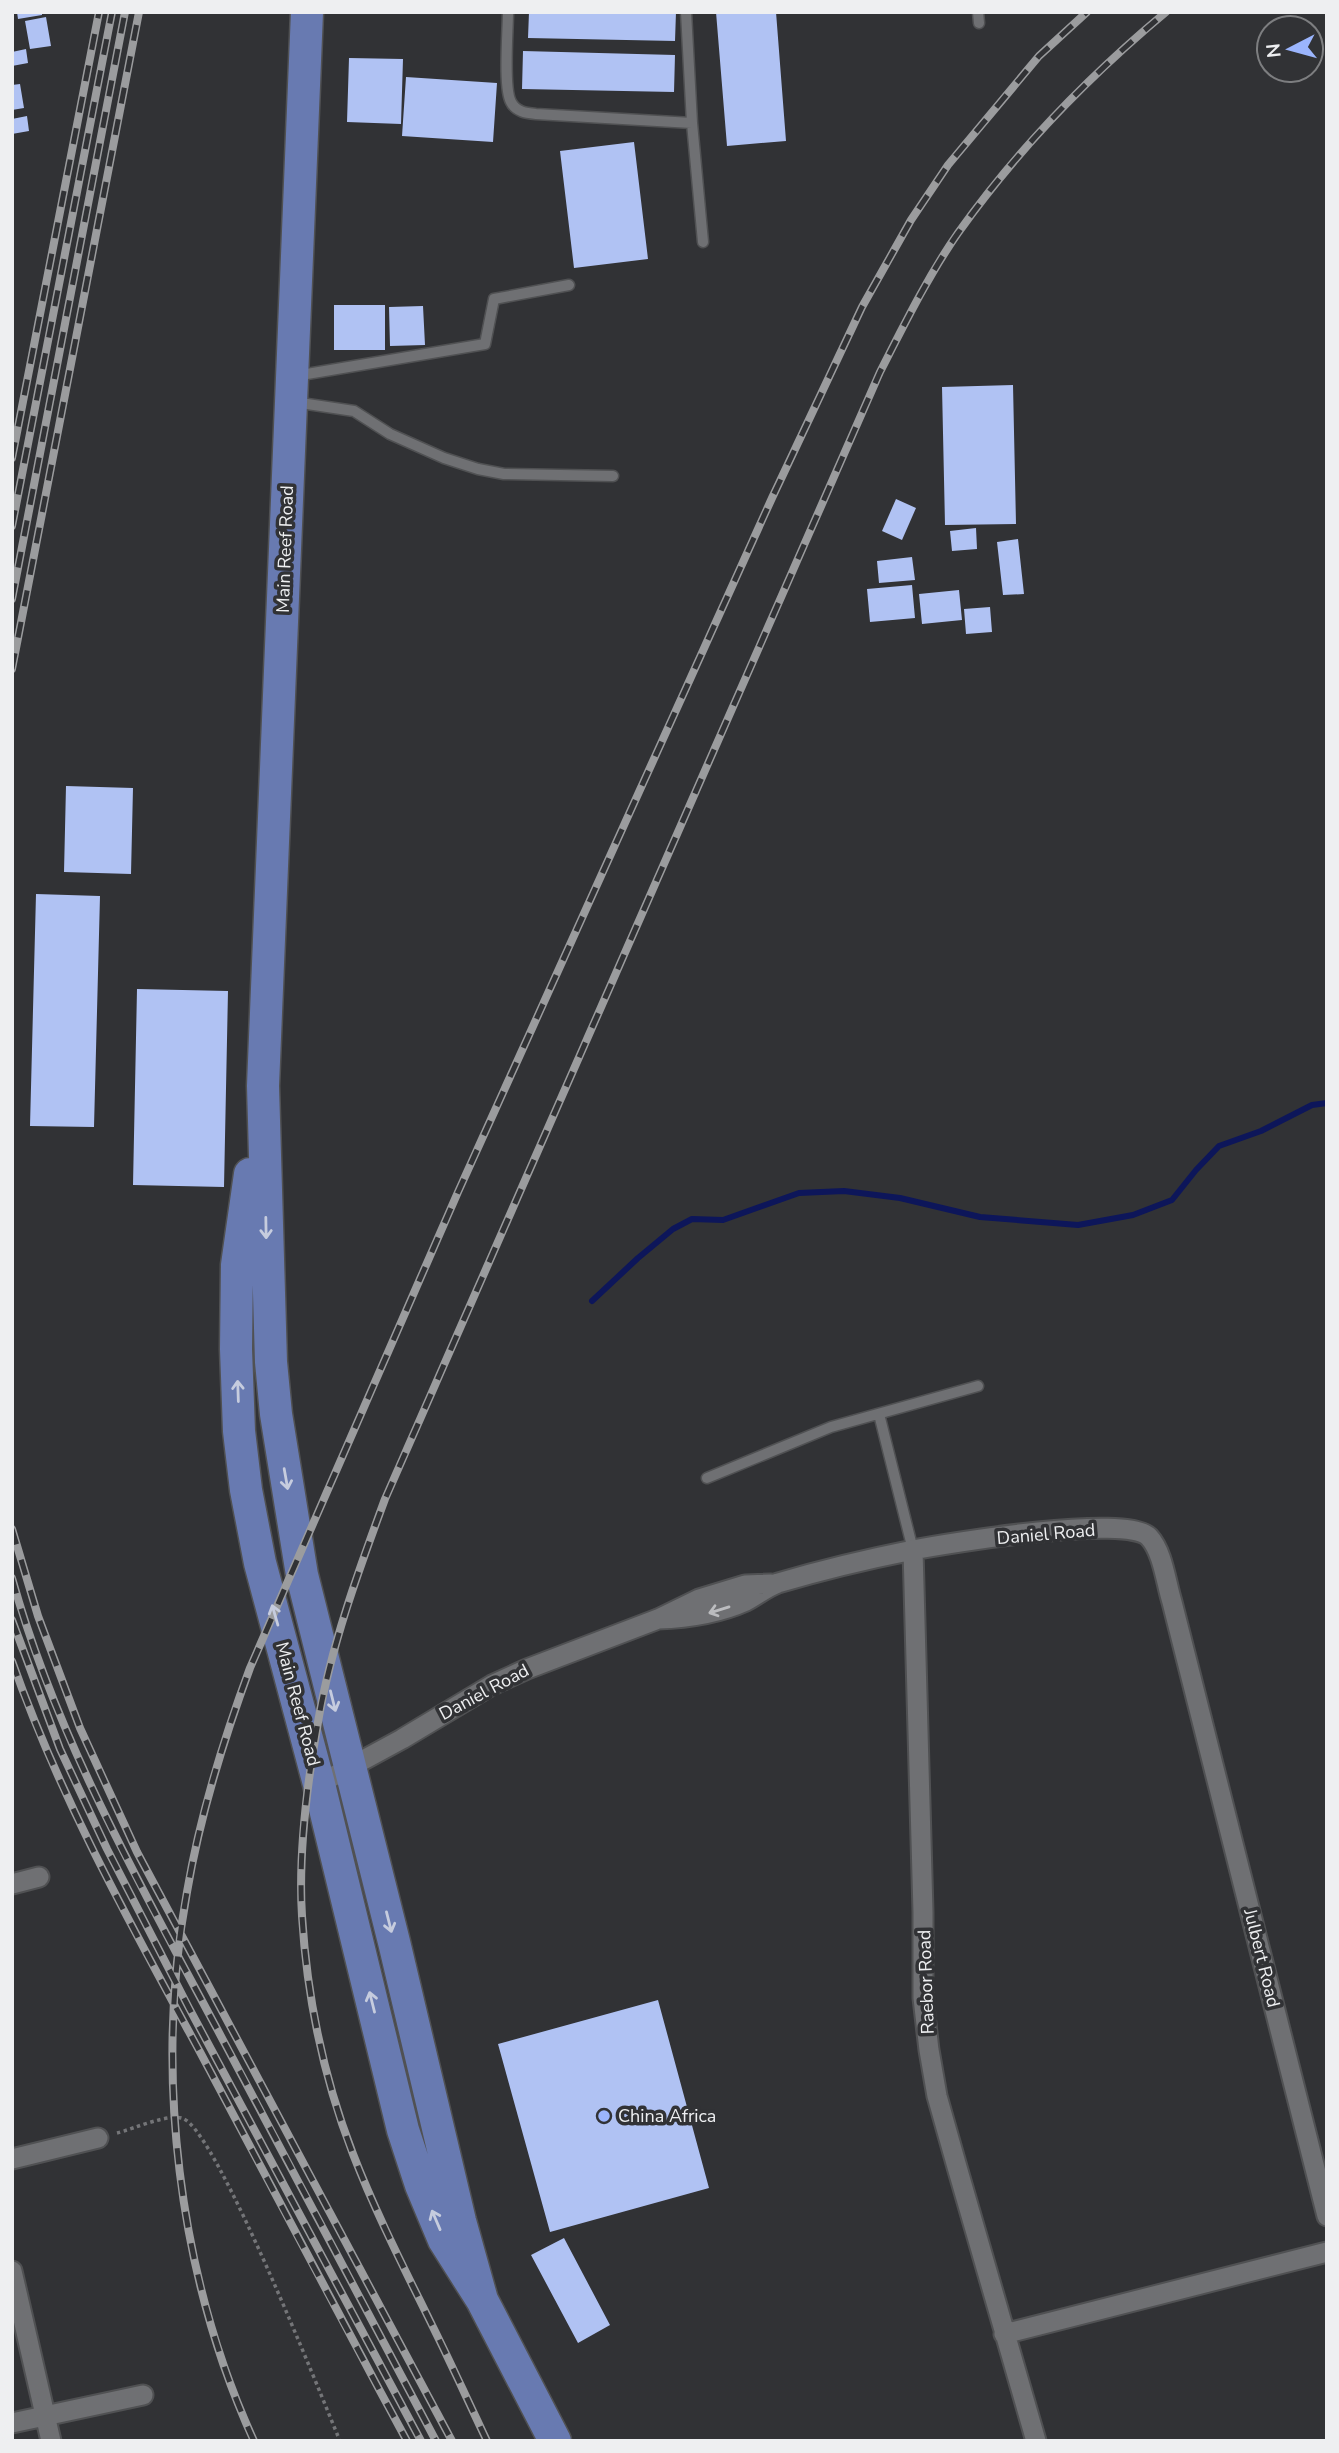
<svg xmlns="http://www.w3.org/2000/svg" width="1339" height="2453" font-family="'Nunito Sans',sans-serif">
<style>
.lines{fill:none;stroke-linecap:round;stroke-linejoin:round}
.stream{stroke:#0d165a;stroke-width:6}
.building{fill:#b0c2f3}
.service-casing{stroke:#505153;stroke-width:13}
.minor-casing{stroke:#505153;stroke-width:23}
.primary-casing{stroke:#505153;stroke-width:35}
.path{stroke:#747578;stroke-width:3.5;stroke-dasharray:3.5 3.5;stroke-linecap:butt}
.service{stroke:#6f7073;stroke-width:10}
.minor{stroke:#6f7073;stroke-width:19}
.primary{stroke:#687ab1;stroke-width:32}
.rail-casing{stroke:#9b9c9e;stroke-width:8}
.rail{stroke:#313235;stroke-width:5;stroke-dasharray:16;stroke-linecap:butt}
.oneway{stroke:#c6ccde}
.oneway2{stroke:#bbbcbf}
.poi-dot{fill:#9bb5fd;stroke:#313235;stroke-width:2.5}
.labels{text-anchor:middle;stroke-width:7;stroke-linejoin:round;paint-order:stroke}
.street-label{font-size:18px;fill:#eeeff1;stroke:#313235}
.poi-label{font-size:18px;fill:#eeeff1;stroke:#313235;text-anchor:start}
</style>
<rect width="100%" height="100%" fill="#313235"/>
<g class="lines">
<path class="stream" d="M592 1301 638 1258 673 1229 692 1219 723 1220 799 1193 844 1191 900 1198 980 1217 1078 1225 1133 1215 1172 1200 1196 1170 1219 1146 1261 1131 1312 1105 1327 1103"/>
</g>
<path class="building" d="M17 12H42V15L18 19Z
M529 12H676L675 41 528 38Z
M716 12H776L786 141 727 146Z
M46 17 51 46 30 49 25 21Z
M26 49 28 63 12 66V52Z
M523 51 675 55 674 92 522 89Z
M349 58 403 59 401 124 347 122Z
M406 77 497 83 493 142 402 136Z
M20 84 24 108 12 110V85Z
M27 116 29 131 12 134V119Z
M634 142 648 259 574 268 560 151Z
M334 305H385V350H334Z
M423 306 425 345 390 346 389 307Z
M1013 385 1016 524 945 525 942 387Z
M896 499 916 508 902 540 882 531Z
M976 528 977 549 952 551 950 531Z
M1018 539 1024 594 1003 595 997 542Z
M912 557 915 580 879 583 877 561Z
M912 585 915 618 870 622 867 589Z
M959 590 962 620 922 624 919 594Z
M990 607 992 632 966 634 964 609Z
M66 786 133 788 131 874 64 872Z
M36 894 100 896 94 1127 30 1126Z
M137 989 228 991 224 1187 133 1185Z
M658 2000 709 2188 550 2232 498 2044Z
M564 2238 610 2325 578 2343 531 2255Z"/>
<g class="lines">
<g class="service-casing">
<path id="service" d="M508 12C508 31 503 88 511 102 516 112 526 113 536 114L692 123
M686 12 692 123 703 242
M978 12 979 23
M295 376 485 344 494 299 569 285
M294 402 354 411 390 434 444 458 478 469 504 474 613 476
M879 1414 913 1550
M707 1478 831 1427 978 1386"/>
</g>
<g class="minor-casing">
<path id="minor" d="M913 1550 923 1912V1998L929 2050 937 2096 957 2167 1036 2441
M658 1619C689 1618 717 1614 746 1601 757 1595 767 1587 778 1583 822 1570 868 1559 913 1550 948 1543 1127 1514 1149 1537 1163 1552 1166 1583 1172 1602L1327 2216
M319 1784 402 1739 492 1685 527 1669 658 1619 699 1599 745 1585 771 1584
M12 1884 39 1877
M12 2159 98 2138
M12 2271 51 2441
M1004 2334 1327 2252
M12 2423 143 2395"/>
</g>
<g class="primary-casing">
<path id="primary" d="M307 12 263 1086 271 1362 276 1414 302 1575 394 1942 460 2221 482 2300
M250 1174 237 1265 236 1349 239 1431 246 1490 260 1563 319 1784 403 2130 421 2185 444 2240 482 2300 555 2441"/>
</g>
<path class="path" d="M117 2133C133 2129 171 2112 184 2119 218 2135 320 2393 340 2441"/>
<use href="#service" class="service"/>
<use href="#minor" class="minor"/>
<use href="#primary" class="primary"/>
<g class="rail-casing">
<path id="rail" d="M12 458 99 12
M12 526 112 12
M12 599 125 12
M12 669 139 12
M12 1529 38 1616 80 1728 137 1852 452 2441
M12 1578C56 1736 138 1881 215 2025 289 2163 362 2302 436 2441
M12 1620 60 1749 107 1849 189 2008 421 2441
M12 1661C60 1798 131 1925 200 2052 269 2182 337 2312 407 2441
M254 2441C178 2275 154 2071 187 1892 200 1815 223 1741 250 1668L458 1192 772 498 862 307 911 220 948 165 1039 56 1087 12
M487 2441C468 2401 450 2361 430 2321 403 2266 375 2211 353 2154 324 2079 307 1996 302 1916 298 1853 307 1784 318 1722 331 1646 358 1572 385 1499L880 372C904 325 928 276 958 233 1017 150 1088 77 1166 12"/>
</g>
<use href="#rail" class="rail"/>
</g>
<defs><path id="oneway-shaft" d="M-6 0H5M1.5-3L5.5 0L1.5 3" fill="none" stroke-width="1.6" stroke-linecap="round" stroke-linejoin="round" transform="scale(1.75)"/></defs>
<g class="oneway">
<use href="#oneway-shaft" transform="translate(266 1228) rotate(89)"/>
<use href="#oneway-shaft" transform="translate(238 1391) rotate(-92)"/>
<use href="#oneway-shaft" transform="translate(286 1479) rotate(80)"/>
<use href="#oneway-shaft" transform="translate(275 1615) rotate(-106)"/>
<use href="#oneway-shaft" transform="translate(333 1701) rotate(76)"/>
<use href="#oneway-shaft" transform="translate(389 1922) rotate(76)"/>
<use href="#oneway-shaft" transform="translate(372 2002) rotate(-104)"/>
<use href="#oneway-shaft" transform="translate(436 2220) rotate(-113)"/>
</g>
<use class="oneway2" href="#oneway-shaft" transform="translate(719 1610) rotate(163)"/>
<circle class="poi-dot" cx="604" cy="2116" r="7"/>
<g class="labels">
<g class="street-label">
<text transform="translate(285 549) rotate(-88)" y="6">Main Reef Road</text>
<text transform="translate(1046 1534) rotate(-5)" y="6">Daniel Road</text>
<text transform="translate(484 1692) rotate(-28)" y="6">Daniel Road</text>
<text transform="translate(298 1704) rotate(75)" y="6">Main Reef Road</text>
<text transform="translate(1262 1958) rotate(76)" y="6">Julbert Road</text>
<text transform="translate(926 1982) rotate(-92)" y="6">Raebor Road</text>
</g>
<g class="poi-label">
<text x="618" y="2122">China Africa</text>
</g>
</g>
<rect width="1339" height="2453" fill="none" stroke="#eeeff1" stroke-width="28"/>
<g transform="translate(1290 49) rotate(264)"><circle r="33" fill="#313235" stroke="#7d7e80" stroke-width="2"/>
<path d="M0-5L12 26L0 18L-12 26Z" fill="#9bb5fd"/>
<text y="-10" font-size="19" font-weight="bold" text-anchor="middle" fill="#eeeff1">N</text>
</g>
</svg>
